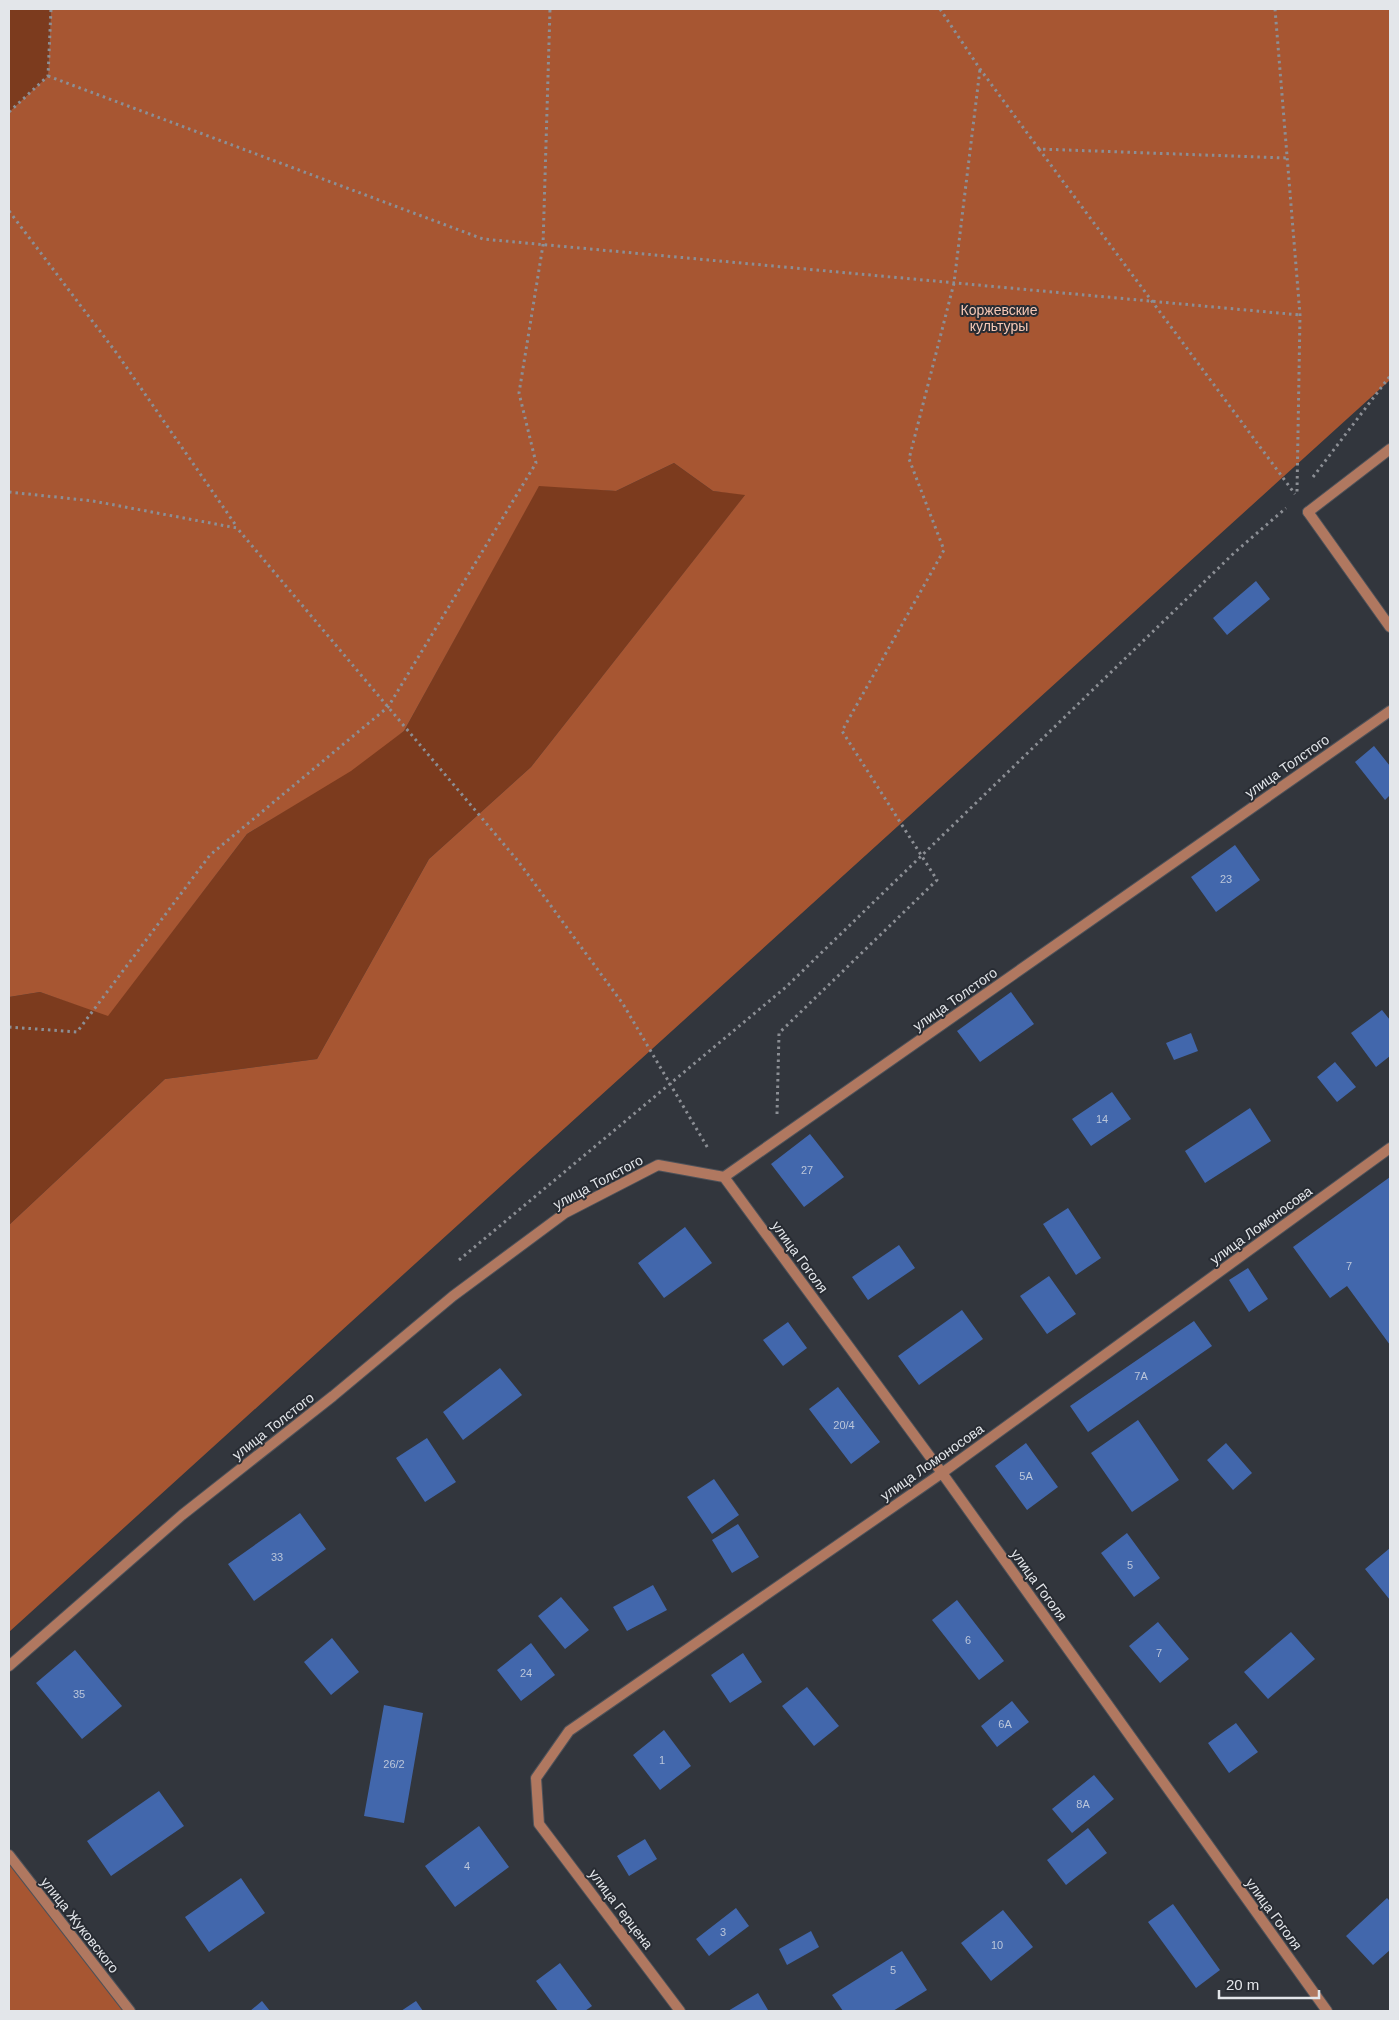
<svg xmlns="http://www.w3.org/2000/svg" width="1399" height="2020" font-family="Helvetica,sans-serif">
<style>
.green{fill:#7c3b1e}
.forest{fill:#a75632}
.building{fill:#4267ac}
.lines{fill:none;stroke-linecap:round;stroke-linejoin:round}
.lane-casing{stroke:#4e5259;stroke-width:12}
.street-casing{stroke:#4e5259;stroke-width:12}
.path{stroke:#8c8f95;stroke-width:3;stroke-dasharray:2.5 4;stroke-linecap:butt}
.lane{stroke:#b07860;stroke-width:10}
.street{stroke:#b07860;stroke-width:10}
.labels{text-anchor:middle;stroke-width:4;stroke-linejoin:round;paint-order:stroke}
.number-label{font-size:11px;fill:#bbc6da}
.park-label{font-size:14px;fill:#f6c8b5;stroke:#282c33}
.street-label{font-size:14px;fill:#e3e6ea;stroke:#282c33}
</style>
<rect width="100%" height="100%" fill="#32363d"/>
<path class="green" d="M9 9H51L48 76 9 112Z
M674 463 713 491 746 494 531 767 429 859 317 1059 165 1079 9 1225V997L40 992 108 1015 247 834 302 800 404 731 539 485 616 491Z"/>
<path class="forest" d="M51 9H1390V380L9 1632V1225L165 1079 317 1059 429 859 531 767 745 495 713 491 674 463 616 491 539 486 404 731 351 771 247 834 108 1016 40 992 9 997V112L48 76Z
M9 1849 133 2011H9Z"/>
<path class="building" d="M1256 581 1270 599 1227 635 1213 618Z
M1374 746 1390 766V795L1385 800 1355 762Z
M1235 845 1260 880 1216 912 1191 877Z
M1011 992 1034 1024 980 1062 957 1031Z
M1382 1010 1390 1020V1056L1376 1067 1351 1033Z
M1191 1033 1198 1051 1174 1060 1166 1043Z
M1335 1062 1356 1087 1337 1102 1317 1077Z
M1112 1092 1131 1119 1091 1146 1072 1119Z
M1250 1108 1271 1141 1205 1183 1185 1151Z
M810 1134 844 1177 804 1207 771 1164Z
M1390 1177V1345L1347 1286 1330 1298 1293 1247Z
M1068 1208 1101 1258 1076 1275 1043 1224Z
M685 1227 712 1263 664 1298 638 1263Z
M899 1245 915 1268 868 1300 852 1277Z
M1248 1268 1268 1299 1249 1312 1229 1280Z
M1049 1276 1076 1314 1047 1334 1020 1296Z
M962 1310 983 1339 919 1385 898 1356Z
M1194 1321 1212 1346 1088 1432 1070 1406Z
M788 1322 807 1348 783 1366 763 1340Z
M500 1368 522 1395 463 1440 443 1412Z
M838 1387 880 1442 851 1464 809 1409Z
M1138 1420 1179 1480 1132 1512 1091 1453Z
M427 1438 456 1482 425 1502 396 1458Z
M1026 1443 1058 1487 1027 1510 995 1466Z
M1226 1443 1252 1473 1233 1490 1207 1460Z
M714 1479 739 1515 712 1534 687 1497Z
M300 1513 326 1549 254 1601 228 1564Z
M738 1524 759 1557 732 1573 712 1540Z
M1127 1533 1160 1578 1134 1597 1101 1553Z
M1390 1548V1600L1365 1569Z
M653 1585 667 1610 627 1631 613 1607Z
M561 1597 589 1630 565 1649 538 1616Z
M957 1600 1004 1661 979 1680 932 1620Z
M1158 1622 1189 1659 1160 1683 1129 1646Z
M1291 1632 1315 1659 1268 1699 1244 1672Z
M332 1638 359 1672 331 1695 304 1662Z
M531 1643 555 1675 521 1701 497 1670Z
M75 1650 122 1706 82 1739 36 1683Z
M743 1653 762 1682 730 1703 711 1675Z
M807 1687 839 1726 814 1746 782 1706Z
M1012 1701 1029 1722 997 1747 981 1726Z
M384 1705 423 1713 404 1823 364 1816Z
M1236 1723 1258 1752 1229 1773 1208 1743Z
M664 1730 691 1766 660 1790 633 1755Z
M1094 1775 1114 1799 1072 1833 1052 1809Z
M159 1791 184 1826 111 1876 87 1841Z
M479 1826 509 1867 455 1907 425 1866Z
M1088 1828 1107 1853 1066 1885 1047 1860Z
M645 1839 657 1859 629 1876 617 1856Z
M241 1878 265 1913 209 1952 185 1917Z
M1387 1898 1390 1901V1950L1373 1965 1346 1936Z
M1173 1904 1220 1970 1196 1988 1148 1922Z
M736 1908 749 1926 709 1956 696 1939Z
M1003 1910 1033 1947 991 1981 961 1943Z
M811 1931 819 1947 787 1965 779 1949Z
M902 1951 927 1990 893 2011H843L832 1995Z
M560 1963 592 2006 585 2011H558L536 1981Z
M758 1993 768 2010 766 2011H728Z
M262 2001 270 2011H250Z
M416 2001 423 2011H401Z"/>
<g class="lines">
<g class="lane-casing">
<path id="lane" d="M1308 512 1390 449"/>
</g>
<g class="street-casing">
<path id="street" d="M1308 512 1390 627
M724 1177 942 1473 1327 2011
M9 1666 182 1515 333 1396 453 1296 565 1213 658 1165 724 1177 1390 711
M9 1855 130 2011
M680 2011 539 1824 536 1778 569 1731 942 1473 1390 1148"/>
</g>
<path class="path" d="M940 9 980 69 1039 149 1287 158
M1275 9 1300 315 1297 492
M48 76 483 239 1300 315
M9 112 48 76 51 9
M1039 149 1295 494
M9 211 118 355 237 527
M1313 477 1390 376
M9 492 93 501 237 528 518 861 623 1004 709 1150
M9 1027 77 1032 210 855 388 707 536 463 519 393 543 245 550 9
M777 1114 779 1033 937 880 842 731 944 550 909 459 954 283 980 69
M459 1260 786 987 1234 553 1286 508"/>
<use href="#lane" class="lane"/>
<use href="#street" class="street"/>
</g>
<g class="labels">
<g class="number-label">
<text x="1226" y="883">23</text>
<text x="1102" y="1123">14</text>
<text x="807" y="1174">27</text>
<text x="1349" y="1270">7</text>
<text x="1141" y="1380">7А</text>
<text x="844" y="1429">20/4</text>
<text x="1026" y="1480">5А</text>
<text x="277" y="1561">33</text>
<text x="1130" y="1569">5</text>
<text x="968" y="1644">6</text>
<text x="1159" y="1657">7</text>
<text x="526" y="1677">24</text>
<text x="79" y="1698">35</text>
<text x="1005" y="1728">6А</text>
<text x="662" y="1764">1</text>
<text x="394" y="1768">26/2</text>
<text x="1083" y="1808">8А</text>
<text x="467" y="1870">4</text>
<text x="723" y="1936">3</text>
<text x="997" y="1949">10</text>
<text x="893" y="1974">5</text>
</g>
<g class="park-label">
<text x="999" y="315">Коржевские<tspan x="999" dy="16">культуры</tspan></text>
</g>
<g class="street-label">
<text transform="translate(1287 766) rotate(-35)" y="5">улица Толстого</text>
<text transform="translate(955 999) rotate(-35)" y="5">улица Толстого</text>
<text transform="translate(598 1182) rotate(-28)" y="5">улица Толстого</text>
<text transform="translate(1261 1225) rotate(-36)" y="5">улица Ломоносова</text>
<text transform="translate(800 1257) rotate(54)" y="5">улица Гоголя</text>
<text transform="translate(273 1426) rotate(-38)" y="5">улица Толстого</text>
<text transform="translate(932 1462) rotate(-35)" y="5">улица Ломоносова</text>
<text transform="translate(1039 1585) rotate(54)" y="5">улица Гоголя</text>
<text transform="translate(621 1909) rotate(53)" y="5">улица Герцена</text>
<text transform="translate(1274 1914) rotate(54)" y="5">улица Гоголя</text>
<text transform="translate(80 1925) rotate(52)" y="5">улица Жуковского</text>
</g>
</g>
<rect width="1399" height="2020" fill="none" stroke="#e3e6ea" stroke-width="20"/>
<path d="M1219 1990v8h100v-8" fill="none" stroke="#e3e6ea" stroke-width="2.5"/>
<text x="1226" y="1990" font-size="15" fill="#e3e6ea" stroke="#282c33" stroke-width="4" paint-order="stroke">20 m</text>
</svg>
